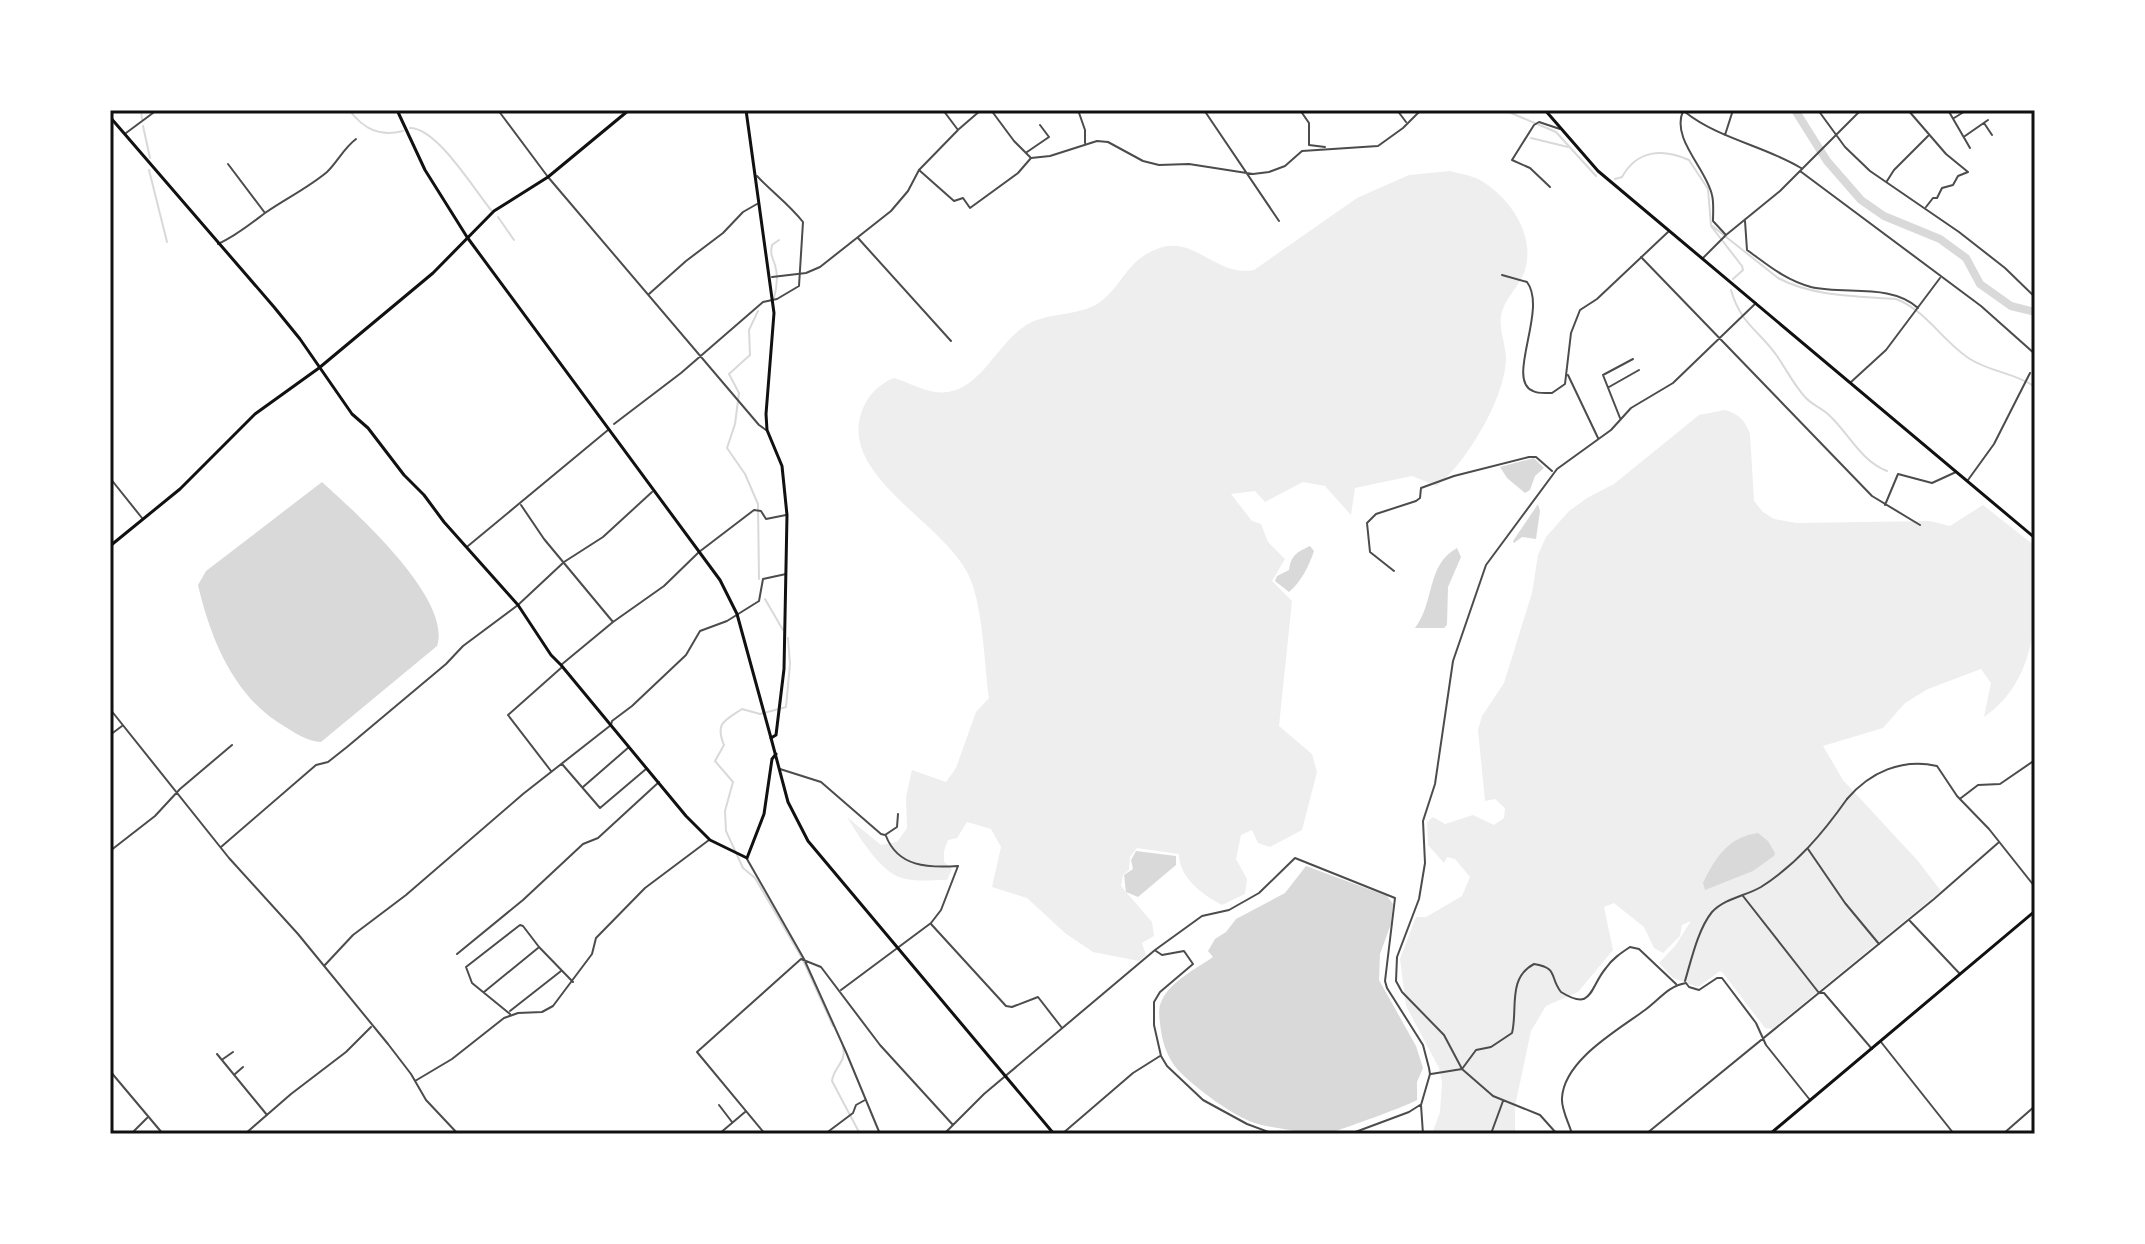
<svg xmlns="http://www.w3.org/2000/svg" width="2145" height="1244" font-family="'PT Sans Narrow',sans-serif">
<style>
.green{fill:#eee}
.water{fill:#d9d9d9}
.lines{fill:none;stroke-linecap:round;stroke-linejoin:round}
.stream{stroke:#d9d9d9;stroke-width:2}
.river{stroke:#d9d9d9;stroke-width:8}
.minor{stroke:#4c4c4c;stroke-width:2}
.tertiary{stroke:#4c4c4c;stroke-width:2}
.secondary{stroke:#111;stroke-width:3}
.primary{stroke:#111;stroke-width:3}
.neatline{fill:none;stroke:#111;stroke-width:3}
</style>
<rect width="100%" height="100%" fill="#fff"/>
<path class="green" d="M1450 171C1460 174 1471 175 1480 180 1511 198 1537 237 1524 273 1518 288 1504 299 1501 316 1499 330 1506 345 1506 359 1505 398 1467 462 1437 486L1412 476 1355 488 1351 515 1325 486 1303 482 1265 502 1255 491 1231 494 1252 521 1261 524 1268 542 1285 559 1272 581 1292 601 1279 726 1312 754 1317 772 1302 830 1270 847 1258 843 1252 830 1241 835 1236 859 1247 879 1245 894 1222 905C1203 895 1179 878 1179 854L1137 848 1130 857 1129 870 1123 875 1121 886 1152 922 1154 936 1142 943 1146 955 1139 961 1093 952 1065 933 1027 898 992 887 1001 847 991 829 967 822 957 838 948 840 944 851V862L952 869 947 880C933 880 915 882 902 878 880 872 858 835 847 817L881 845 897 842 907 828 906 797 912 770 946 782 956 768 976 712 989 698C984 663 983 601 967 572 940 520 833 472 864 406 870 393 881 383 894 378 908 382 921 390 935 392 980 398 995 341 1030 323 1052 312 1080 316 1100 302 1124 284 1126 261 1157 249 1194 234 1217 278 1254 270L1357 198 1409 175Z
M1725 410C1739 414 1745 420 1750 434L1754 501 1763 512 1774 519 1797 523 1930 521 1950 526 1983 505 2035 546C2039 606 2039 680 1984 717L1991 683 1981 669 1928 689 1905 703 1883 728 1823 746 1843 780 1918 861 1941 891 1772 1029 1765 1028 1723 973 1720 971 1698 987 1673 978 1659 963 1675 946 1691 921 1682 925 1680 936 1663 953 1654 948 1644 927 1614 903 1604 907 1613 950 1578 992 1546 1006 1531 1031 1515 1106V1134H1432L1440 1112 1442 1082 1439 1068 1406 1006 1400 959 1416 917H1426L1462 896 1470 877 1455 859 1447 857 1444 863 1428 845 1427 822 1433 817 1445 824 1473 815 1494 825 1504 818 1505 808 1495 799 1485 801 1478 730 1482 716 1504 683 1532 593 1538 555 1546 537 1569 511 1587 498 1614 484 1699 415Z"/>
<path class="water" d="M1534 458 1544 468 1535 476 1530 490 1525 493 1507 478 1500 467Z
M322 482C354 511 453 599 437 646L321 742C308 741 298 735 287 728 235 699 211 641 198 585L206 571Z
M1538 504 1540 511 1536 539 1522 537 1514 543 1513 541Z
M1310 546 1314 551C1309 566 1301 582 1289 592L1275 581 1277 576 1289 570C1291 555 1297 552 1310 546Z
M1457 548 1461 557 1448 587 1447 625 1444 628H1415C1435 602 1426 565 1457 548Z
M1758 833 1768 841 1775 853 1774 856 1753 871 1705 890 1703 883C1715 858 1728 837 1758 833Z
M1136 851 1176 856V865L1138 897 1126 892 1124 875 1133 869 1131 860Z
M1306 866 1387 896 1393 904 1391 924 1380 954 1379 980 1416 1046 1423 1068 1417 1082V1100C1412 1104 1333 1133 1325 1134 1313 1135 1300 1132 1289 1130 1279 1128 1268 1127 1258 1124 1235 1118 1194 1087 1178 1070 1168 1059 1163 1044 1161 1031 1160 1021 1157 1009 1162 1000 1171 981 1196 969 1213 957L1208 951 1215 939 1226 932 1236 919 1285 893Z"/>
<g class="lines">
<path class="stream" d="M141 110 142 119
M349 110C364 129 379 137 403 131
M1504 110 1556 132 1596 176
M143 126 150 158
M410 128C437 128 473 188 491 210
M1531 138 1568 147
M149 170 167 242
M1615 179 1622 177C1637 150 1662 148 1689 160L1708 189 1711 225 1778 278C1814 297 1857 296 1896 299 1927 311 1943 342 1970 359 1990 372 2016 373 2035 387
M498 217 514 240
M1711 226 1742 266 1743 270 1733 279
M1731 290C1741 325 1759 330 1777 356 1786 369 1794 385 1805 397 1812 405 1822 408 1830 416 1849 434 1861 461 1887 471
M774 298C777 287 778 275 775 265 772 256 770 254 772 245L779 240
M758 311 749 330 750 355 729 374 739 393 735 424 727 448 745 474 758 504 759 579
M765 599 783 630
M788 638 790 664 786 707 760 714 742 709C724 721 715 723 724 745L715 761 733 782 725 811 726 831 743 868 755 878 802 958 833 1026
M843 1047C847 1062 833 1068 832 1081L860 1134"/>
<path class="river" d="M1795 110 1827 161 1861 200 1884 216 1940 239 1966 258 1980 284 2011 306 2035 312"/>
<path class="minor" d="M498 110 548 177 759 425 766 430
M991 110 1014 141 1030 157
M1078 110 1085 130V143
M1204 110 1279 221
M1300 110 1309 123V145L1325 147
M1397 110 1406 122
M1818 110 1845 147 1870 171 1959 232 2005 268 2035 297
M1908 110 1946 154 1968 172 1958 176 1953 185 1942 188 1937 198H1933L1926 207
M1948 110 1970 148
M1683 111C1671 139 1706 168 1712 195 1714 203 1713 212 1713 221L1725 234
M1685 112C1719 139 1765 146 1801 168
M1954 118 1967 110
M1984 123 1992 135
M959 129 981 110
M126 133 157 110
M1725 135 1733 110
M1965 136 1988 120
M1027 152 1049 137 1040 125
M228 164 265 213
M919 170 954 201 963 198 970 208 1018 173 1031 158 1050 156 1097 141 1108 142 1143 161 1159 165 1189 164 1253 174 1269 172 1285 166 1302 151 1378 146 1403 128 1421 110
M1800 171 1981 306 2035 354
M1887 181 1894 170 1928 136
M1550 187 1530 168 1512 160 1534 125 1539 122 1560 129
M1745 221 1747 250C1768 265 1785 280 1811 287 1845 295 1891 283 1918 308
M858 238 951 341
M218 244C236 236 249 225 265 213 285 199 308 188 327 172 338 161 344 148 356 139
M1641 257 1872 496 1920 525
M1703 258 1726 235 1780 191 1861 110
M1502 275 1527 282C1548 310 1505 380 1533 391 1538 394 1546 393 1552 393L1565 384 1571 333 1580 310 1597 299 1668 232
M649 294 686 261 723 233 743 212 757 204
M1568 375 1598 438
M1851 382 1886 350 1940 278
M1609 387 1639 370
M1620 418 1603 375 1633 359
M614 424 681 373 763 302 777 299 799 286 803 222C789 204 772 192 757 176
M110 478 142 518
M1968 480 1994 444 2030 373
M521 505 544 539 613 622
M1885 505 1898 474 1932 483 1956 472
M468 546 608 430
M1394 571 1370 552 1367 523 1376 514 1416 501 1420 498 1421 488 1454 476 1529 457H1536L1552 471
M561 665 613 622 664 586 699 552 754 510 761 511 766 519 786 515
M110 709 229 858 298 934 388 1044 411 1074 426 1100 458 1134
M110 735 122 726
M562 764 600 808 646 769
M551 771 508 715 561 668
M583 787 629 747
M1961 798 1978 785 2000 784 2035 760
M1847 799C1870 772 1902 758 1937 766L1957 796 1989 829 2035 887
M221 847 316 765 328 762 347 747 446 664 463 646 518 605 564 562 603 537 652 492
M110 851 155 816 180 789 232 745
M747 859 804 959 846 1052 880 1134
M1743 896 1819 993H1824L1872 1049
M1910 921 1960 974
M931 924 1006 1006 1012 1007 1038 997 1062 1028
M1156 951 1162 955 1184 951 1193 964 1160 992 1154 1002V1025L1161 1056 1167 1066 1203 1100 1247 1124 1274 1134
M457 954 523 900 583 844 598 838 659 782
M324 966 353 935 406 895 523 794 611 725 612 721 632 706 686 655 700 631 727 621 759 601 763 579 786 574
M1686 983 1689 987 1699 990 1717 978H1722L1756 1023 1766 1045 1810 1100
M841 990 931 923 941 910 958 866C928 868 898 867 886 836
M484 992 538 948
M510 1011 561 971
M510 1014 472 983 466 967 520 925 523 926 539 947 573 982
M1881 1042 1954 1134
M217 1054 267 1115
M223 1059 233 1052
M110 1071 163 1134
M235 1074 243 1067
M1431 1074 1462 1069 1476 1050 1491 1047 1512 1033C1518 1010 1507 978 1534 964 1559 968 1549 977 1561 992 1593 1012 1589 988 1606 968 1612 959 1621 953 1630 947L1639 949 1676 984
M415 1081 452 1059 504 1018 518 1013 542 1012 553 1006 592 954 596 938 645 888 709 840
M719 1105 732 1122
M1492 1131 1503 1101
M131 1134 147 1118
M245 1134 291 1094 346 1052 371 1027
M719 1134 745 1112
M765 1134 697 1052 801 959 821 967 880 1045 953 1125
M825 1134 853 1113 856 1105 865 1100
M944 1134 984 1094 1155 950 1202 916 1229 910 1259 893 1295 858 1395 898 1385 981 1387 988 1423 1045 1429 1068 1430 1074 1421 1105 1423 1134
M1062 1134 1133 1073 1160 1056
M1350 1134 1409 1112 1420 1105
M1557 1134 1540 1115 1493 1096 1462 1069 1444 1035 1402 992 1396 981 1397 957 1419 899 1425 863 1423 821 1435 784 1453 661 1486 565 1557 469 1611 430 1631 408 1673 383 1756 303
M1572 1134C1569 1123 1561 1109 1562 1098 1564 1060 1618 1030 1645 1010 1659 1000 1668 986 1686 983
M1646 1134 1934 899 1998 843
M2003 1134 2035 1106"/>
<path class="tertiary" d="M772 277 806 273 820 267 891 211 908 191 919 170 958 130 943 110
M780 769 821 782 881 834 885 835 897 827 898 814
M1808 849 1845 903 1879 944
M1685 981C1691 961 1698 929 1712 912 1725 898 1746 896 1761 887 1797 864 1823 833 1847 799"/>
<path class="secondary" d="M397 110 425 170 467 237 720 580 737 614 771 738
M1545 110 1598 171 2035 538
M110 117 274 307 300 339 352 414 368 428 404 475 424 495 444 522 518 605 551 655 561 665 686 816 710 840 747 858 764 814 772 759 776 754"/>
<path class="primary" d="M746 110 774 313 766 414 767 430 782 466 787 515 784 669 776 735 771 738 788 802 808 841 1054 1134
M110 546 180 489 255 414 319 368 433 273 494 211 548 177 629 110
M1770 1134 2035 911"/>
</g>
<rect width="2145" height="1244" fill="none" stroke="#ffffff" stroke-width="224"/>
<rect x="112" y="112" width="1921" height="1020" class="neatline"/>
</svg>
